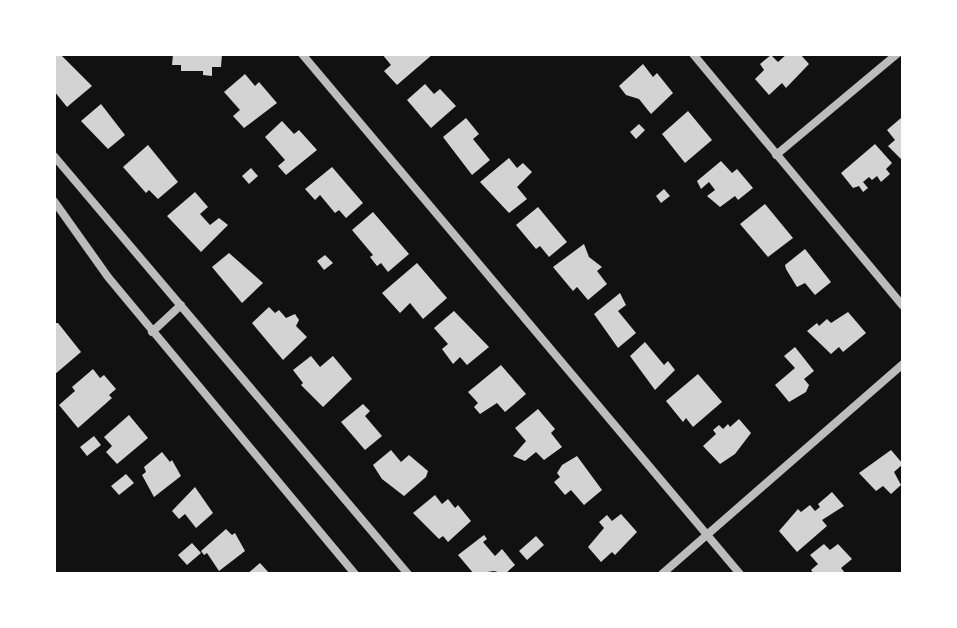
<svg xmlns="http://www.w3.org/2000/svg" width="957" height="628" font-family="'Source Sans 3',sans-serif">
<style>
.building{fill:#d3d3d3}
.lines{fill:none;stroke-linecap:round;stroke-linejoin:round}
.minor{stroke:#bcbcbc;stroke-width:8}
</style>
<rect width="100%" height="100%" fill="#111"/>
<path class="building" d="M60 54 92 86 67 107 54 91V56Z
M173 54H222L221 67H212V76L203 75V71H181V65H172Z
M382 54H433L397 85 384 71 391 65Z
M787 54H800L809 64 786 88 782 83 769 95 755 79 764 70 760 64 771 55 778 62Z
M643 64 653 77 657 73 673 93 651 114 639 99 626 95 619 86Z
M245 74 255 86 259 82 277 103 244 128 233 116 240 110 224 92Z
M425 84 434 94 440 89 456 106 431 128 407 100Z
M101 104 125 135 108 149 81 121Z
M688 111 712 140 685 163 662 134Z
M466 118 479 134 473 139 490 160 472 175 443 137Z
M901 118 903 121V161L888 146 895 140 887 130Z
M282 121 294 134 299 130 317 150 286 175 278 166 285 160 265 137Z
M639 124 645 130 636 139 630 132Z
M875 144 892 163 886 169 890 174 881 182 877 176 872 180 869 177 863 182 868 188 863 192 859 186 853 188 841 173Z
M148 145 178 182 158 199 149 190 146 193 123 167Z
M509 158 517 168 523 163 532 172 517 187 527 199 509 213 480 182Z
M721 161 732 173 737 169 753 188 738 200 735 196 720 207 707 196 715 190 709 182 701 189 697 181Z
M332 167 363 203 346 218 339 210 335 213 320 195 315 200 305 189Z
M251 168 258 176 249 184 242 176Z
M664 189 670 196 661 203 656 196Z
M195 192 208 207 200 214 210 225 219 218 228 225 201 252 167 216Z
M765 204 793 238 768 257 740 224Z
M538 207 567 242 549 257 540 246 536 249 516 225Z
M373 212 409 254 388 272 381 263 377 266 370 257 373 255 352 230Z
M584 244 589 257 602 267 597 271 607 284 588 300 577 287 573 291 553 267Z
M805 249 831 282 815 295 805 283 797 287 786 269 785 265Z
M229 253 263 283 242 303 212 267Z
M325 255 333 263 324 270 317 261Z
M417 263 447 298 423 319 410 303 400 313 382 293Z
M620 293 626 305 618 311 636 333 618 348 594 314Z
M269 307 275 313 279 310 286 318 295 314 299 320 296 326 307 337 283 360 252 323Z
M454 311 489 347 467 365 460 357 453 364 442 349 448 344 434 328Z
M848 312 866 333 843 352 839 347 831 354 807 331 817 323 819 326 827 319 831 323Z
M54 323H58L81 352 54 375Z
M645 342 664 365 668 361 675 370 655 390 630 356Z
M795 347 814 371 804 379 809 385 806 392 789 402 775 385 795 368 784 356Z
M311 356 320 367 333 356 352 379 323 407 301 385 303 383 293 370Z
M501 365 526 394 505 412 497 403 480 414 474 407 478 403 468 392Z
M93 369 100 378 104 375 116 389 109 395 112 398 78 428 59 405 75 391 72 387Z
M698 374 722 402 693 427 686 418 683 422 666 401Z
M363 404 370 411 365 416 382 436 365 450 341 422Z
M538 409 555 429 551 433 562 447 544 460 536 452 525 461 513 456 526 441 515 428Z
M129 415 148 438 117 464 106 452 112 446 104 437Z
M739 419 751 433 735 454 720 464 703 446 716 434 713 430 719 425 723 429 728 424 730 427Z
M94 436 101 445 87 456 80 447Z
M391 450 401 462 409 455 428 471 426 477 404 496 382 479 373 465Z
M891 450 903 464 894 472 901 485 891 494 883 486 876 491 859 473Z
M162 452 170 462 172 460 181 476 154 497 142 475 146 472 144 467Z
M577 456 602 490 584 505 571 490 565 495 554 482 560 477 557 473 562 465Z
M126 474 134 483 119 495 111 486Z
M195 487 213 513 196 528 185 514 179 519 172 511Z
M832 492 844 506 822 520 827 526 797 552 779 531 798 509 801 512 810 505 815 511 820 507 818 504Z
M435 495 442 504 448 499 455 508 458 505 471 521 448 542 443 536 439 539 413 513Z
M621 514 637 532 615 555 612 552 601 562 588 547 604 528 599 522 607 515 612 521Z
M226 529 232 535 235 533 245 551 219 571 207 553 204 555 201 551Z
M484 535 487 539 483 542 495 556 502 549 515 565 505 574 494 571 474 574 458 555Z
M536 536 544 545 527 560 519 551Z
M192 543 201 553 187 565 178 555Z
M824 544 830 550 838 544 852 559 841 568 846 574H814L811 570 818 564 810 555Z
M260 563 270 574H247Z"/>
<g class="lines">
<path class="minor" d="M302 54 740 574
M693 54 903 306
M776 155 897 54
M54 156 408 574
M54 201 108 277 355 574
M152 332 181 305
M662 574 903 364"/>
</g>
<rect width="957" height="628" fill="none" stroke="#ffffff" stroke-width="112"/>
</svg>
